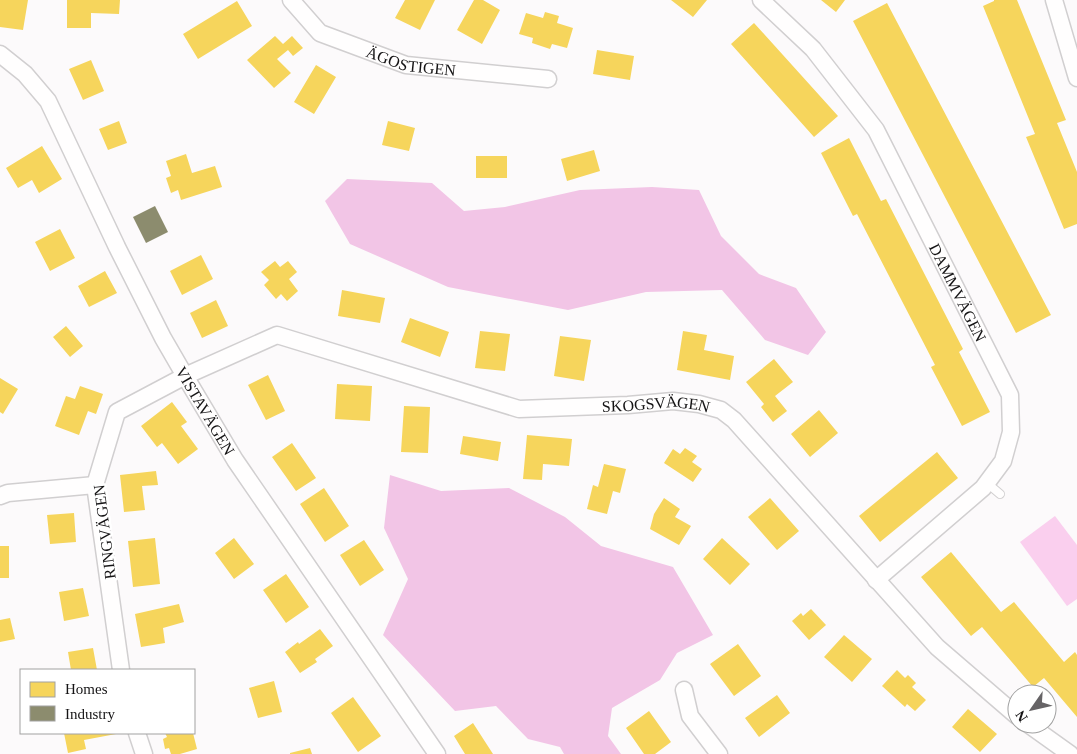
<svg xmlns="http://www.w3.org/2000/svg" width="1077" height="754" font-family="'Times New Roman',serif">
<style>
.green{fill:#facfee}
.forest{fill:#f2c5e6}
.homes{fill:#f6d55c}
.industry{fill:#8c8c6e}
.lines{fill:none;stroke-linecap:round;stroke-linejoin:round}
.service-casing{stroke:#d1cfd0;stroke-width:10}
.minor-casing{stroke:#d1cfd0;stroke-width:19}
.service{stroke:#fffefe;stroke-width:8}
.minor{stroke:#fffefe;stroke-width:16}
.labels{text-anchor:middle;stroke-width:5;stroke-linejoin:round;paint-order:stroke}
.street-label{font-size:16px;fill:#151415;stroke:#fff}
</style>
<rect width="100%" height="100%" fill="#fcfafb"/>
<path class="green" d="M1055 516 1077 545V599L1067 606 1020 542Z"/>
<path class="forest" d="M347 179 432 183 464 211 505 207 580 190 652 187 699 190 721 236 759 274 796 288 826 332 808 355 765 340 722 290 646 292 568 310 448 287 350 244 325 201Z
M390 475 441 491 509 488 565 517 601 546 673 567 713 635 677 653 660 680 612 708 608 736 621 754H564L560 747 528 739 496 706 455 711 383 635 408 579 384 528Z"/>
<path class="homes" d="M0 0H28L23 30 0 27Z
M67 0H120L119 14 91 13V28H67Z
M405 0H435L420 30 395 18Z
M474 0H483L500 10 482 44 457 30Z
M671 0H707L693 17Z
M821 0H845L836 12Z
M994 0H1017L1066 120 1057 123 1077 172V224L1064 229 1026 137 1035 134 983 6 994 1Z
M237 1 252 26 198 59 183 34Z
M887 3 1051 315 1016 333 853 21Z
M545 12 559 16 557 23 573 28 567 48 552 44 550 49 532 43 533 38 519 34 526 13 543 18Z
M754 23 838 116 814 137 731 44Z
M275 36 283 44 292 36 303 48 293 56 288 50 277 59 291 73 274 88 247 60Z
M597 50 634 56 630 80 593 74Z
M91 60 104 91 83 100 69 69Z
M316 65 336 77 314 114 294 102Z
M119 121 127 143 108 150 99 129Z
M388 121 415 128 409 151 382 145Z
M849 138 881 201 886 199 963 349 959 352 990 412 962 426 931 367 935 365 857 214 853 216 821 153Z
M42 146 62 179 39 193 32 180 18 188 6 168Z
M594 150 600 171 567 181 561 159Z
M186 154 192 173 215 166 222 187 181 200 178 190 171 193 166 178 171 176 166 161Z
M476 156H507V178H476Z
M60 229 75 258 50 271 35 242Z
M201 255 213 279 182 295 170 271Z
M275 261 280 267 288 261 297 272 289 279 298 291 287 301 281 294 276 299 264 285 269 280 261 272Z
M105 271 117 293 89 307 78 286Z
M342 290 385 298 380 323 338 316Z
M216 300 228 326 202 338 190 313Z
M410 318 449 332 440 357 401 342Z
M66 326 83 346 70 357 53 337Z
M480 331 510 334 505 371 475 368Z
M683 331 707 335 704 350 734 356 730 380 677 370Z
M560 336 591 340 584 381 554 376Z
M774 359 793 382 775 396 787 411 773 422 761 407 764 404 746 382Z
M268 375 285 411 266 420 248 385Z
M0 378 18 389 3 414 0 412Z
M337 384 372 386 370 421 335 419Z
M80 386 103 394 96 414 88 411 79 435 55 426 66 396 75 399Z
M172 402 187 422 181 426 198 449 178 464 162 443 157 447 141 426Z
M404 406 430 407 428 453 401 452Z
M819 410 838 433 810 457 791 434Z
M527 435 572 439 569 466 543 464 542 480 523 479Z
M463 436 501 442 498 461 460 454Z
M292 443 316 478 296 491 272 457Z
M685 448 697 456 692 462 702 469 693 482 664 463 673 449 680 454Z
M937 452 958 478 880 542 859 516Z
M604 464 626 469 620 493 613 491 607 514 587 509 593 485 598 487Z
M156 471 158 485 142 486 145 510 124 512 120 475Z
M324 488 349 526 325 542 300 504Z
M664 498 680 509 675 517 691 526 679 545 650 529 654 514Z
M770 498 799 531 777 550 748 517Z
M74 513 76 542 50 544 47 515Z
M155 538 160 584 133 587 128 541Z
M234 538 254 564 234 579 215 553Z
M722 538 750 564 730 585 703 559Z
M364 540 384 570 360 586 340 555Z
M0 546H9V578H0Z
M951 552 1001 612 1014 602 1064 662 1075 652 1077 655V717L1044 678 1033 687 982 627 971 636 921 577Z
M286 574 309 607 286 623 263 590Z
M83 588 89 616 64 621 59 592Z
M179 604 184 622 163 628 165 643 141 647 135 614Z
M811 609 826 625 809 640 792 621 801 613 803 616Z
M10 618 15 639 0 642V620Z
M320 629 333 646 315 659 317 662 300 673 285 652 298 642 299 644Z
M844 635 872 659 852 682 824 657Z
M738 644 761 676 734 696 710 664Z
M93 648 97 670H71L68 652Z
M897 670 905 678 908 675 916 683 912 687 926 700 915 711 907 704 905 707 882 686Z
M274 681 282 712 258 718 249 688Z
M777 695 790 713 759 737 745 718Z
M353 697 381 736 358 752 331 713Z
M968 709 997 734 980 752 952 727Z
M649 711 671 742 655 754H644L626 728Z
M473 723 493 754H465L454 736Z
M64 733H116V734L84 740 86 749 68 753Z
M165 733H193L197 749 180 754H171L169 748 165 749 163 739 167 737Z
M310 748 312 754H290V753Z"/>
<path class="industry" d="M155 206 168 232 146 243 133 217Z"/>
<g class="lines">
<g class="service-casing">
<path id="service" d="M987 483 1000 494"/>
</g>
<g class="minor-casing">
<g id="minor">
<path id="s1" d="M291 0 320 33 406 65 548 79"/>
<path id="s2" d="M761 0 813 49 876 130 1010 395 1011 432 1003 461 983 488 876 580"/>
<path d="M1054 0 1077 78"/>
<path id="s3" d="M0 54 25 74 48 101 117 247 163 338 185 376 235 460 437 754"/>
<path d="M0 496 8 493 95 485"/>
<path id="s4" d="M121 670 95 485 117 412 185 376 277 335 519 409 628 405 673 401 699 404 721 410 734 420 937 647 1017 716"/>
<path d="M684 690 690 716 719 754"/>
<path d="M1028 724 1070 754"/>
<path d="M137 733 144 754"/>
</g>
</g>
<use href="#service" class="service"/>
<use href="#minor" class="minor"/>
</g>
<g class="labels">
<g class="street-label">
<text dy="6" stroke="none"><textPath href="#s1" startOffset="140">ÄGOSTIGEN</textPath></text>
<text dy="6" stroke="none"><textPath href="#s2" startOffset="356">DAMMVÄGEN</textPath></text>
<text dy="6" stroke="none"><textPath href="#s4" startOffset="831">SKOGSVÄGEN</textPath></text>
<text dy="6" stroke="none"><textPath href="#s3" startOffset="415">VISTAVÄGEN</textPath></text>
<text transform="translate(104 532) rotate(-97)" y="6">RINGVÄGEN</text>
</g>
</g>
<rect x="20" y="669" width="175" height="65" fill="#ffffff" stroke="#a1a1a1"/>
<rect x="30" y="682" width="25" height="15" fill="#f6d55c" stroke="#a1a1a1"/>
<text x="65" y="694" font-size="15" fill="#151415">Homes</text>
<rect x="30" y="706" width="25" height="15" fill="#8c8c6e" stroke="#a1a1a1"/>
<text x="65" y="719" font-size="15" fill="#151415">Industry</text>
<g transform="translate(1032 709) rotate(236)"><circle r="24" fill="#ffffff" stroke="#a1a1a1"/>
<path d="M0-4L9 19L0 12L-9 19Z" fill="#666466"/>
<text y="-8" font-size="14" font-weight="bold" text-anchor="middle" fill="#151415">N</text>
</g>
</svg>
